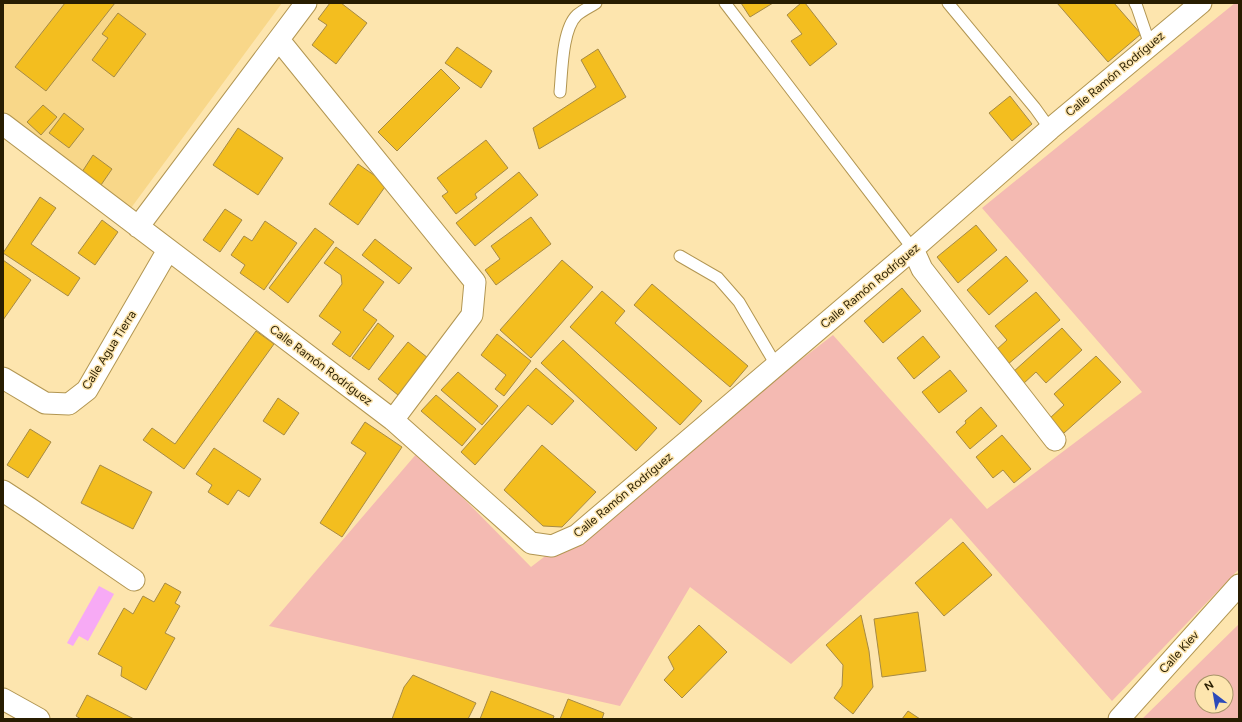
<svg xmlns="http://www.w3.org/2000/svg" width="1242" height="722" font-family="Figtree,sans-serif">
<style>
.built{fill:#f8d789}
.green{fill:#f4bab2;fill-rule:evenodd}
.water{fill:#f7aaf5}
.building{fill:#f3be1f;stroke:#a68a45}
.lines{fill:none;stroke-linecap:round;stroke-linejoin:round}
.service-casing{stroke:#b29652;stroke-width:13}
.minor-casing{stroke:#b29652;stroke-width:23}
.service{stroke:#fff;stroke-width:11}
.minor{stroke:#fff;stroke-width:21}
.labels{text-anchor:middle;stroke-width:3;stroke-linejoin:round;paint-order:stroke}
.street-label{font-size:12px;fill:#281d01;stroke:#fde5ae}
</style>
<rect width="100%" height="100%" fill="#fde5ae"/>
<path class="built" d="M3 3H282L131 208 3 114Z"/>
<path class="green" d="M1235 3H1239V569L1112 701 951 518 791 664 690 587 620 706 269 626 418 452 531 567 833 335 987 509 1142 392 982 208Z
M1239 624V719H1142ZM1202 682H1226V706H1202Z"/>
<path class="water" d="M99 586 114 594 88 641 79 636 73 646 67 643Z"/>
<path class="building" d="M65 3H115L46 91 15 67Z
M330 3H341L367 23 336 64 312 45 327 25 318 19Z
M741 3H773L750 17Z
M801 3H805L837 44 810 66 791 41 802 34 787 15Z
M1057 3H1114L1141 34 1108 62Z
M118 13 146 34 114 77 92 60 108 38 102 34Z
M457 47 492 71 481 88 445 63Z
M598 49 626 97 539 149 533 128 596 87 581 60Z
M441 69 460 88 397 151 378 132Z
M1010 96 1032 124 1012 141 989 113Z
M43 105 57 117 41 135 27 122Z
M64 113 84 129 69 148 49 133Z
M238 128 283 158 258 195 213 165Z
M486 140 508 168 475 194 477 198 456 214 442 196 448 192 437 178Z
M93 155 112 169 101 185 82 172Z
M358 164 387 184 358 225 329 204Z
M519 172 538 195 475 246 456 223Z
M40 197 56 208 31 244 80 278 68 296 3 253Z
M225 209 242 220 220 252 203 240Z
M531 217 551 244 496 285 485 270 500 259 491 246Z
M102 220 118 232 95 265 78 253Z
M265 221 297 243 264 290 240 273 245 265 231 255 244 236 252 241Z
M976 225 997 250 958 283 937 257Z
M315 228 334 242 288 303 269 288Z
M375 239 412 268 399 284 362 255Z
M336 247 384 282 363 310 377 320 350 357 332 344 341 332 319 316 342 284 341 275 324 263Z
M1006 256 1028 281 989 315 967 290Z
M3 260 31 280 3 320Z
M562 260 593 287 531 358 500 330Z
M652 284 748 366 730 387 634 305Z
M902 288 921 311 883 343 864 321Z
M602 291 625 311 615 323 702 401 680 425 570 327Z
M1036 292 1060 320 1007 365 995 351 1007 340 995 326Z
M378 323 394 336 369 370 352 358Z
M1062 328 1082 350 1046 383 1036 372 1023 384 1013 372Z
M256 331 274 344 184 469 143 440 152 428 175 444Z
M497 334 531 361 504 396 495 389 506 375 481 355Z
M923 336 940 357 914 379 897 358Z
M563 340 657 428 636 451 541 363Z
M408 342 428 358 398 395 378 379Z
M1096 356 1121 382 1064 433 1050 418 1064 405 1054 394Z
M536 368 574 401 552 425 528 405 475 465 461 452Z
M950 370 967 391 939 413 922 392Z
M458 372 498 406 482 425 441 390Z
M436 395 476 429 462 446 421 411Z
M278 398 299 413 284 435 263 421Z
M981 407 997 426 970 449 956 432 966 423 965 421Z
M365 422 402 447 342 537 320 523 366 453 351 443Z
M30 429 51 442 28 478 7 465Z
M1002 435 1031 469 1014 483 1003 470 993 478 976 457Z
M542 445 596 492 562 527 543 526 504 490Z
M214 448 261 479 249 497 238 490 228 505 208 492 212 485 196 474Z
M100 465 152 492 133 529 81 503Z
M963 542 992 575 944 616 915 583Z
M165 583 181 592 175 603 180 606 165 633 175 638 146 690 121 676 122 667 98 654 124 608 133 614 143 596 154 602Z
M918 612 926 671 882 677 874 619Z
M861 615 869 651 873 687 853 714 834 698 842 686 843 665 826 645Z
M699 625 727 652 682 698 664 680 674 669 668 657Z
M413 675 476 703 468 719H392L404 687Z
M491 691 554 716 553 719H480Z
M87 695 134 719H81L76 716Z
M568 699 604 713 602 719H560Z
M908 711 920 719H902Z"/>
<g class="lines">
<g class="service-casing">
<path id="service" d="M725 3 913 249
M948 3 1035 108 1050 129
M1135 3 1137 7 1150 45
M560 92C562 72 562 29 577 15 583 10 590 7 596 3
M680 256 718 278 739 302 776 365"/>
</g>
<g class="minor-casing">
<path id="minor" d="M279 40 475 282 472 315 393 420
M3 124 393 420 531 543 552 546 577 535 913 249 1050 129 1201 3
M138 227 306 3
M913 249 922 269 1055 440
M3 378 45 403 69 404 87 390 168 250
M3 491 29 508 134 580
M3 699 39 719
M1119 719 1239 585"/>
</g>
<use href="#service" class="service"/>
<use href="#minor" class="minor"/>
</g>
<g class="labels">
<g class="street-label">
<text transform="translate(1115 74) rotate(-40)" y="4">Calle Ramón Rodríguez</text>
<text transform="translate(870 286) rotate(-40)" y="4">Calle Ramón Rodríguez</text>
<text transform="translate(109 350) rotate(-58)" y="4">Calle Agua Tierra</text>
<text transform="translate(321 365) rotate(37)" y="4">Calle Ramón Rodríguez</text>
<text transform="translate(623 495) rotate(-40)" y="4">Calle Ramón Rodríguez</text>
<text transform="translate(1179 652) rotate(-48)" y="4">Calle Kiev</text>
</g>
</g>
<rect width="1242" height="722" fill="none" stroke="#281d01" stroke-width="8"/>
<g transform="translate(1214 694) rotate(329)"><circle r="19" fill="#fde5ae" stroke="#a89569"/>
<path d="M0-3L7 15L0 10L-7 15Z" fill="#2c4aba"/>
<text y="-6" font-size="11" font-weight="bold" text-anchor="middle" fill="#281d01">N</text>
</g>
</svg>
